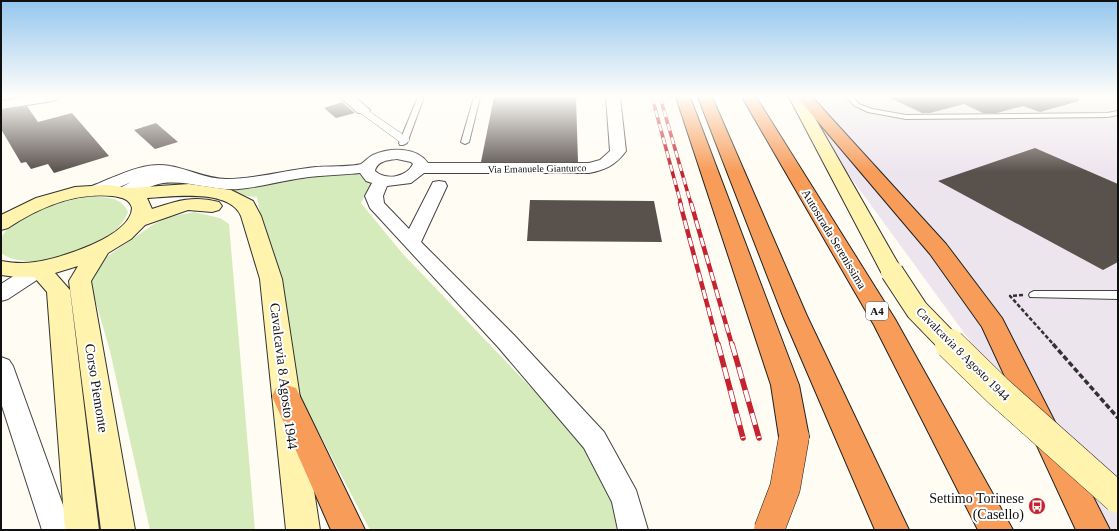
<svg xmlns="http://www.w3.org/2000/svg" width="1119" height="531" font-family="Georgia,serif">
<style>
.industrial{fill:#ede5ee}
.green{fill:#d6ebbb}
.building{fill:#59514c}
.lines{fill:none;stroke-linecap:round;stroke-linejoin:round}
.service-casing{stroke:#434343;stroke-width:2}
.pedestrian-casing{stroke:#434343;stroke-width:1}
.minor-casing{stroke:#434343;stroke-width:2}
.secondary-casing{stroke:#323232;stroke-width:2}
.motorway-casing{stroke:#212121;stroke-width:2}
.path-far1{stroke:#323232;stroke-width:2.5;stroke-dasharray:4 2;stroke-linecap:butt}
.path{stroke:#323232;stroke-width:3.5;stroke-dasharray:5.5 2.5;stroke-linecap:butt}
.service{fill:#fff;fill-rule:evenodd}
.pedestrian{fill:#fff;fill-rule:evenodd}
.minor{fill:#fff;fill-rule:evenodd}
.secondary{fill:#fff3ae;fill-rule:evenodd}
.motorway{fill:#f79c59;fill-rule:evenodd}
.rail-far2-casing{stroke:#c52330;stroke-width:3.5}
.rail-far1-casing{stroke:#c52330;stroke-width:4.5}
.rail-casing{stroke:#c52330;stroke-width:5.5}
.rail-far2{stroke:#fff;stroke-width:2.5;stroke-dasharray:7;stroke-linecap:butt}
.rail-far1{stroke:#fff;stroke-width:3;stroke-dasharray:9;stroke-linecap:butt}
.rail{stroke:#fff;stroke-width:4;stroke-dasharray:12;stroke-linecap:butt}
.secondary-bridge-far1-casing{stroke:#323232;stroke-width:24;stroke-linecap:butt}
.secondary-bridge-casing{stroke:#323232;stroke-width:31;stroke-linecap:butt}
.motorway-bridge-casing{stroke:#212121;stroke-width:31;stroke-linecap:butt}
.secondary-bridge-far1{stroke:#fff3ae;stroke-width:22}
.secondary-bridge{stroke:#fff3ae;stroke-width:30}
.motorway-bridge{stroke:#f79c59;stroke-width:30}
.labels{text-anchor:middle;stroke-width:4;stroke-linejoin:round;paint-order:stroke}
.far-street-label{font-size:10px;fill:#101010;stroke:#fff}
.shield{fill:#fff;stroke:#585858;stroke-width:1}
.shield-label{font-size:11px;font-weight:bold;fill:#101010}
.street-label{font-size:12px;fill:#101010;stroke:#fff}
.near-street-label{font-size:14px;fill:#101010;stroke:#fff}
.near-poi-label{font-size:14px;fill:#101010;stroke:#fff;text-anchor:end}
</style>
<rect width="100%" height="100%" fill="#fffcf3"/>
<path class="industrial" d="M792 97H1118V530H1108Z"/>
<path class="green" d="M358 174 371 184 361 203 402 253 583 442 617 505 621 530H370L294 385 257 197 151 185 162 180 259 184 299 177Z
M87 197C102 197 121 195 128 212 116 247 31 276 1 253V238C16 212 59 202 87 197Z
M194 212 220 218 229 224 255 530H150L110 351 89 278 99 262 154 224 169 217Z"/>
<path class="building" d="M494 97H576L578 162H481Z
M888 97H1079V101L1040 112 1023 106 997 113H983L964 104 930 113H922Z
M342 102 355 113 336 118 324 108Z
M27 106 38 122 72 113 109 156 54 173 48 164 31 169 26 162 21 163 1 129V110Z
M156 123 178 142 155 149 134 130Z
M1035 148 1118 184V262L1103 270 938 181Z
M530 200 654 201 662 242 527 241Z"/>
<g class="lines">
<g class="service-casing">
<path id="service" d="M418 97H424L407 143 403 145H400L399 143Z
M474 97H480L469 142 465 144 461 142Z
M846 97H853L859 104 872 109 906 115 1107 113 1118 111V115L1107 117 906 119 868 112 855 106Z
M1034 291H1118V299L1030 297 1029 295 1030 293Z"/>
</g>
<g class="pedestrian-casing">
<path id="pedestrian" d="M363 107 408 138 410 140 408 142H400L359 112 358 110Z"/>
</g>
<g class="minor-casing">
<path id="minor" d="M26 97H60L53 101 1 109V101Z
M340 97H355L370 110 368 113H358Z
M606 97H620L626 151C616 165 605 170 589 173H424L411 183 387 186 383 196 384 203 409 229 433 182 439 181 445 182 447 186 421 242 514 335 604 432 636 490 648 530H618L612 502 584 448 498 347 370 208 365 196 372 183 366 181 360 173C341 175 321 175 302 178 281 181 260 187 239 189 213 191 189 180 163 183 147 185 132 200 118 197L115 193 118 189 131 182 104 194 98 195 92 194 90 190 92 186C116 177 143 161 170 166 189 169 206 179 226 179 256 179 286 170 316 167 327 166 353 167 361 164 365 162 368 157 373 155 390 147 417 147 428 163H589L600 160 610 151ZM397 159 411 162 413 164C407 177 386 181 375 171 377 161 388 160 397 159Z
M39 263 46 264 49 269 46 274 8 299 1 301V284L32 264Z
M1 357 9 360 13 366 72 530H42L1 403Z"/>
</g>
<g class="secondary-casing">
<path id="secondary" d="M789 97H803L903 272 900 277 892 279 884 277 881 272Z
M189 184 231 190 253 201 261 216 282 279 320 530H286L260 279 241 216C229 188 171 197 147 198L152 209C176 201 193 195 219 202L222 206 219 210 212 212 188 210 145 225 131 239 108 253 91 281 135 530H101L69 281 78 266 55 273 70 290 99 530H65L47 292 34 277H16L1 275V261C12 263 23 264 35 262 58 259 131 237 132 208 130 199 121 197 112 196 75 192 38 208 8 228L1 230V215L36 198 75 187 107 185 130 188Z"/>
</g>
<g class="motorway-casing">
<path id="motorway" d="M676 97H690L799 385 809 437 804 446 794 449 784 446 779 437 771 385Z
M698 97H712L807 316 909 530H875L783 316Z
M742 97H756L895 319 1013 530H978L874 325Z
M797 97H812L946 244 1002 318 1110 530H1076L982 327 930 254Z
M286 385 296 388 365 530H331L272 396 276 388Z"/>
</g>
<path class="path-far1" d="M1023 295 1010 296 1054 345"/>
<path class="path" d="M1053 344 1118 418"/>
<use href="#service" class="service"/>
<use href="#pedestrian" class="pedestrian"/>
<use href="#minor" class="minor"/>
<use href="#secondary" class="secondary"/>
<use href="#motorway" class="motorway"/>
<g class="rail-far2-casing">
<path id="rail-far2" d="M652 97 681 204
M660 97 691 204"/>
</g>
<g class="rail-far1-casing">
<path id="rail-far1" d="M680 203 718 345
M691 203 732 345"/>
</g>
<g class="rail-casing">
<path id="rail" d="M718 344 743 438
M732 344 759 438"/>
</g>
<use href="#rail-far2" class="rail-far2"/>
<use href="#rail-far1" class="rail-far1"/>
<use href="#rail" class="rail"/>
<g class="secondary-bridge-far1-casing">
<path id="secondary-bridge-far1" d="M892 272 917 310 951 345"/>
</g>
<g class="secondary-bridge-casing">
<path id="secondary-bridge" d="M950 344 998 391 1118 498"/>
</g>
<g class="motorway-bridge-casing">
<path id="motorway-bridge" d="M769 530 785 488 794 437"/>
</g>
<use href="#secondary-bridge-far1" class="secondary-bridge-far1"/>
<use href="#secondary-bridge" class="secondary-bridge"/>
<use href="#motorway-bridge" class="motorway-bridge"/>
</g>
<linearGradient id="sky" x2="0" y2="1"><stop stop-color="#94c6ee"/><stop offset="0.56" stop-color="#fffefa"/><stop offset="1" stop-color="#fffefa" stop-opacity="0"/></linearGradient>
<rect width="1119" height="172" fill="url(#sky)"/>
<defs>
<g id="bus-disc" transform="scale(0.9)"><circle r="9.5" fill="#c52330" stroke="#fff"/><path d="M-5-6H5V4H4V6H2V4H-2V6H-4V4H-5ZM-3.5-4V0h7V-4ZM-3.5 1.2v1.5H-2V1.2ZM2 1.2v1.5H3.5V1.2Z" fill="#fff"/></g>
</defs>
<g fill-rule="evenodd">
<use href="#bus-disc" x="1037" y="506"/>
</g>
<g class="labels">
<g class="far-street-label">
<text transform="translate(537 168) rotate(-1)" y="4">Via Emanuele Gianturco</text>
</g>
<rect class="shield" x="866" y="302" width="22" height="18" rx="3"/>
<g class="shield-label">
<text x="877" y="315">A4</text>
</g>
<g class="street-label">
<text transform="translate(834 239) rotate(59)" y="4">Autostrada Serenissima</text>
<text transform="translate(963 354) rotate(45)" y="4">Cavalcavia 8 Agosto 1944</text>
</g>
<g class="near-street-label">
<text transform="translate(284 376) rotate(83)" y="5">Cavalcavia 8 Agosto 1944</text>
<text transform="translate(97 388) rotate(81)" y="5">Corso Piemonte</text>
</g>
<g class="near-poi-label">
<text x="1024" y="503">Settimo Torinese<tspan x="1024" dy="16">(Casello)</tspan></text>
</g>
</g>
<rect width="1119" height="531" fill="none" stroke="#101010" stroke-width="4"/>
</svg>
